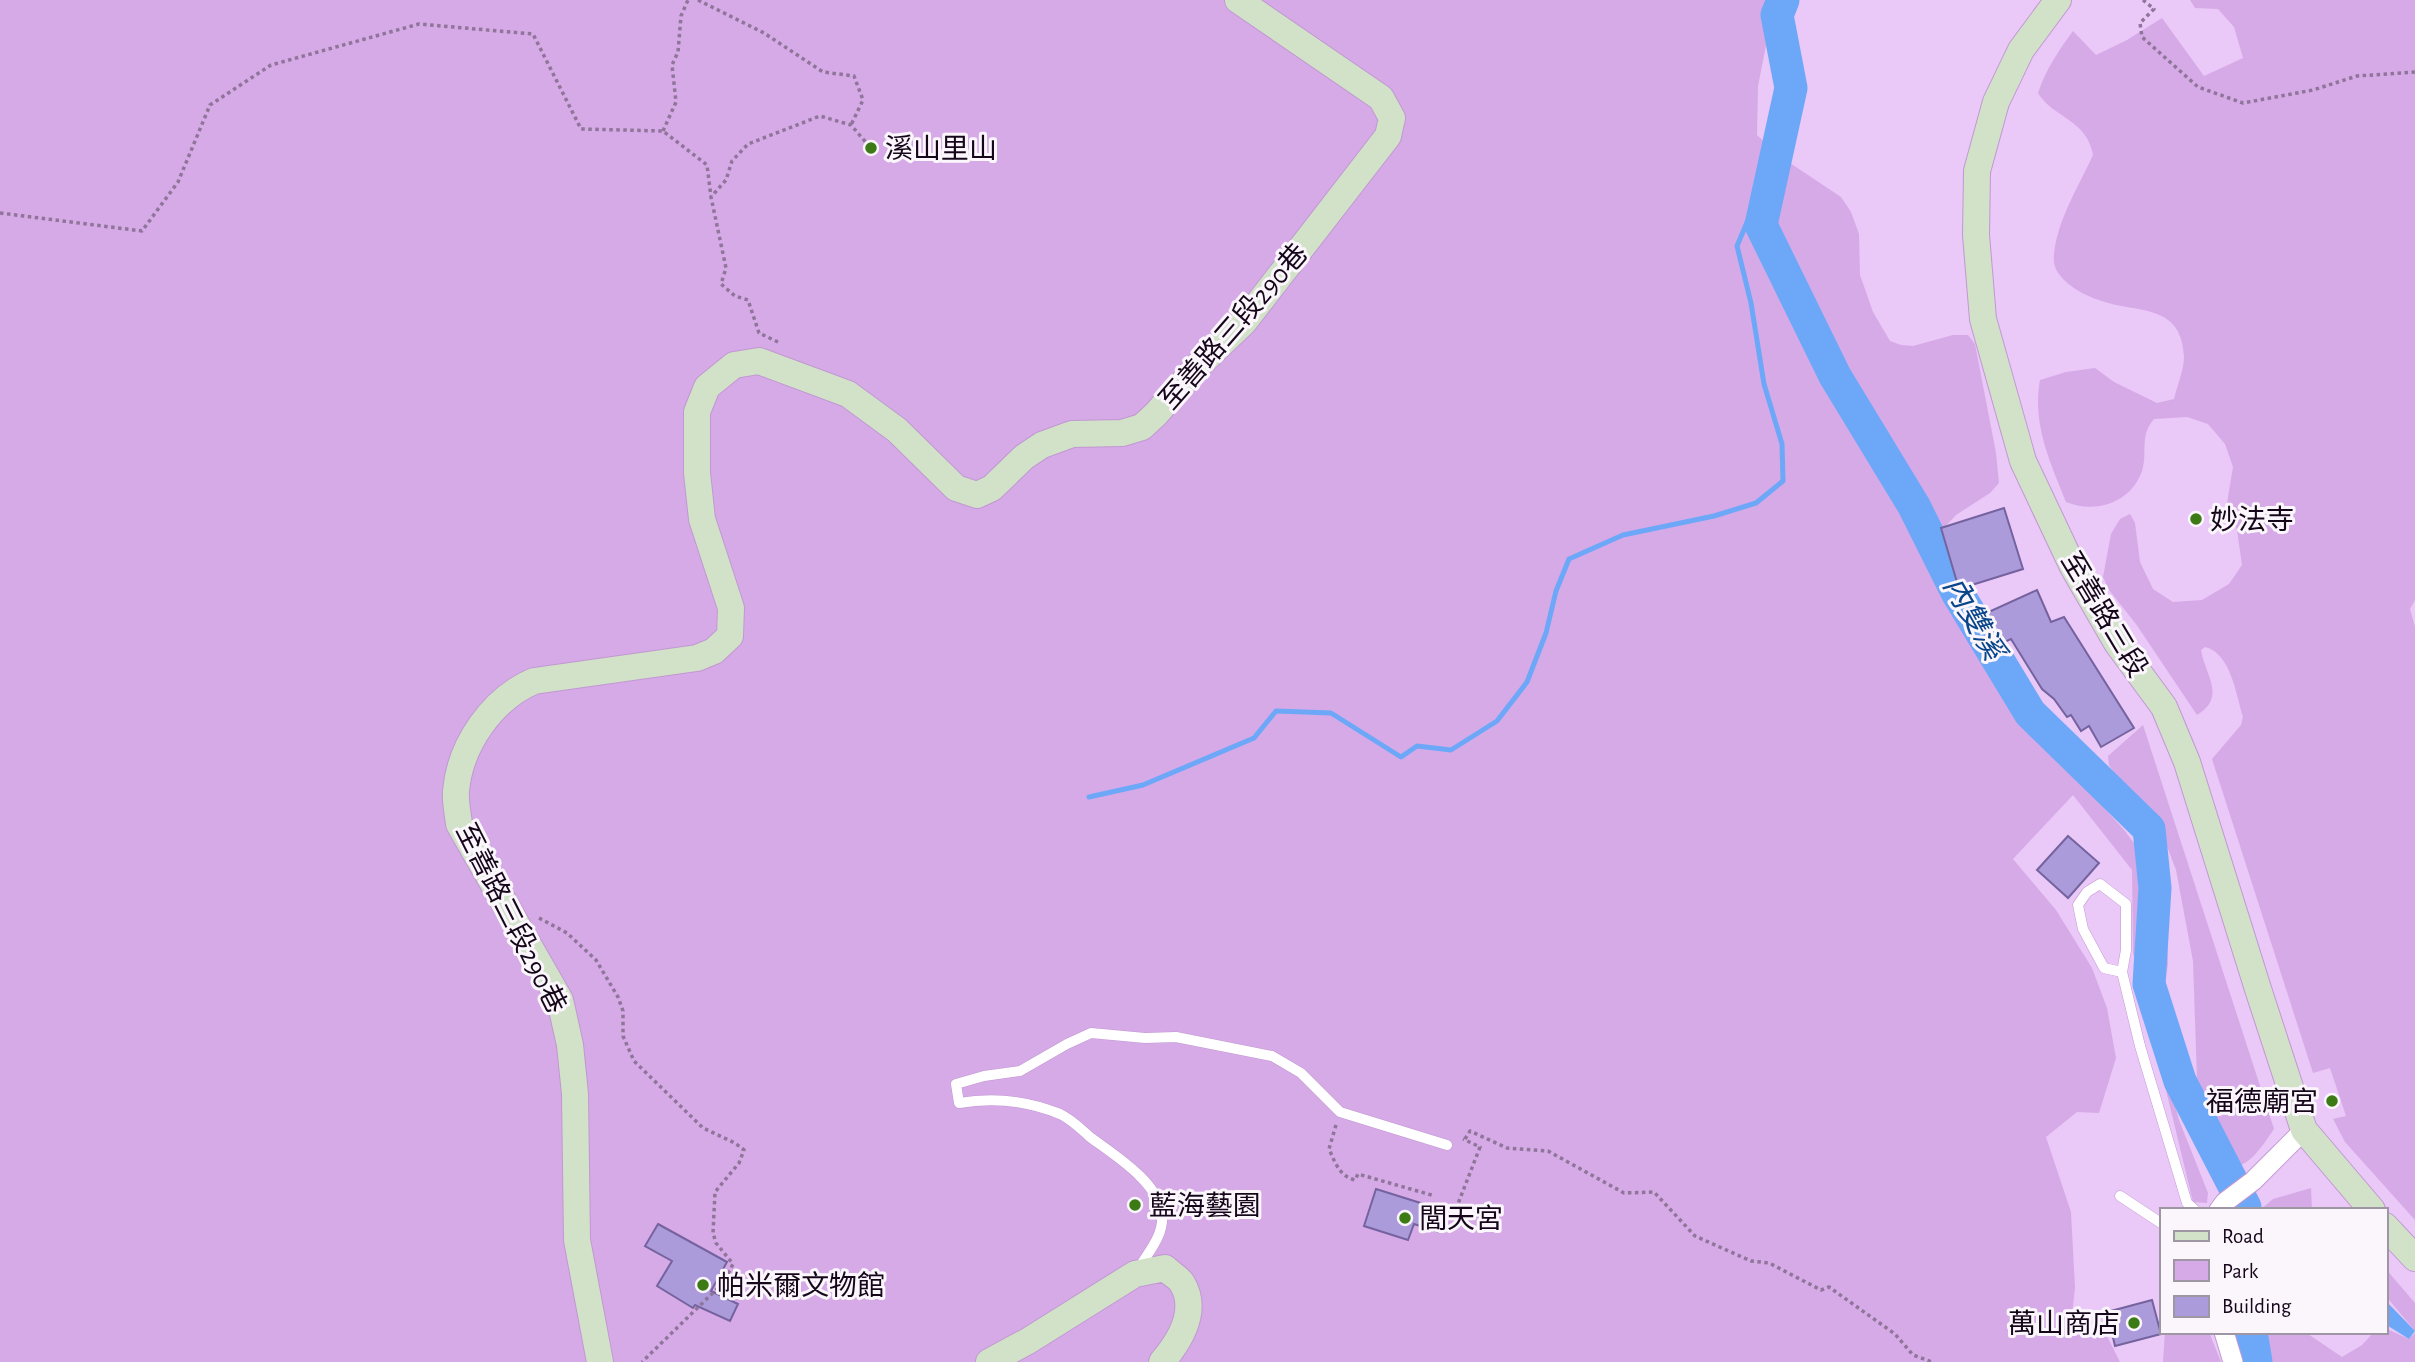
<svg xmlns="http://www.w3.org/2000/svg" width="2415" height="1362" font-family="'Alegreya Sans','Noto Sans TC',sans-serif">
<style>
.green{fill:#d6aae7}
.water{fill:#6da8f8}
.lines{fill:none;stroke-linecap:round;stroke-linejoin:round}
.stream{stroke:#6da8f8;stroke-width:5}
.river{stroke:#6da8f8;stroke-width:33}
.building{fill:#ac9bda;stroke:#74639e;stroke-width:2}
.lane-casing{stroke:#c198d1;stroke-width:11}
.street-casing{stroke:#c198d1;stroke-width:21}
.secondary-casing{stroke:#c198d1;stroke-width:28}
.path{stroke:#8e7599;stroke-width:3.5;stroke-dasharray:3.5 3.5;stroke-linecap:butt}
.lane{stroke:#fff;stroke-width:10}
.street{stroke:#fff;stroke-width:19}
.secondary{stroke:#d1e2c9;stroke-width:26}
.poi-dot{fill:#3c7a16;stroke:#faf6fc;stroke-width:2.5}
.labels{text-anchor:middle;stroke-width:6;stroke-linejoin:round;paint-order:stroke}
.poi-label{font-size:28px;fill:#15061a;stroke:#faf6fc;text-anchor:start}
.street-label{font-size:28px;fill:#15061a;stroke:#faf6fc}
.water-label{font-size:30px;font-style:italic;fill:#09458b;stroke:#faf6fc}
</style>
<rect width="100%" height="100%" fill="#eac8f8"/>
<path class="green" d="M0 0H1775L1758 86 1757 135 1778 155 1841 197 1851 212 1859 234 1860 275 1873 312 1890 341 1901 345 1913 346 1953 335H1968L1975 344 1996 453 1999 483 1990 493 1956 515 1926 547 1933 569 2020 715 2125 831 2157 875 2167 913 2168 964 2161 1015 2165 1069 2179 1120 2208 1193 2207 1203 2193 1202 2133 953 2132 870 2073 795 2013 859 2056 910 2092 968 2107 1008 2116 1058 2099 1113 2077 1112 2046 1137 2071 1212 2075 1288 2071 1323 2099 1320 2120 1362H0Z
M2190 0H2415V600L2410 609 2415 627V1220L2345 1142 2333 1119 2346 1116 2330 1068 2313 1073 2212 759 2241 725 2243 717C2236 695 2231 653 2205 647L2201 650C2205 675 2227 697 2197 715L2136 624 2109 590 2103 577 2111 534 2120 519 2130 514 2135 523 2140 562 2153 589 2173 602 2202 600 2229 584 2242 565 2237 530 2227 503 2233 467 2225 444 2208 424 2187 417 2154 419C2139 436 2148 452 2142 471 2131 503 2095 514 2066 502 2050 462 2032 424 2040 380L2066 372 2095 368 2114 382 2157 403 2174 399C2177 386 2184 370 2184 357 2182 304 2139 313 2105 302 2090 298 2074 290 2063 279 2056 271 2053 266 2054 255 2057 220 2079 186 2093 155 2087 119 2053 118 2038 93 2046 69 2059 50 2073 31L2096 55 2127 40 2162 18 2204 76 2243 58 2234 27 2218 9 2195 8Z
M2143 725 2274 1129C2264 1143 2247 1173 2227 1165L2222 1156 2197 1079 2193 961 2176 870 2159 825 2143 803 2114 773 2109 765 2108 756Z
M2311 1188 2312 1210H2260L2273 1199Z
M2385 1268 2415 1303V1331L2385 1295Z
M2385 1328 2409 1339 2415 1333V1362H2259L2255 1332H2305L2342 1357 2362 1345 2374 1332H2385Z
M2165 1332H2209L2221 1362H2163Z"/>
<path class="water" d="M2385 1300 2415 1331 2409 1339 2385 1324Z"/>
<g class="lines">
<path class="stream" d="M1089 797 1143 785 1254 738 1276 711 1331 713 1401 757 1417 746 1451 750 1497 721 1527 682 1546 633 1556 591 1569 559 1623 535 1714 516 1756 503 1783 481 1782 444 1764 384 1751 303 1737 246 1777 151"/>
<path class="river" d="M1783 0 1777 15 1791 88 1761 225 1835 376 1914 506 1958 594 2030 713 2149 829 2155 888 2149 984 2180 1081 2245 1207V1210
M2251 1332 2256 1362"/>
</g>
<path class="building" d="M2004 508 2023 569 1959 589 1941 528Z
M2037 590 2051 622 2064 617 2134 728 2101 747 2089 726 2081 731 2071 715 2067 717 2054 699 2042 689 2011 639 1996 646 1982 615Z
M2068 836 2099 863 2068 898 2037 870Z
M1376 1189 1446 1211 1439 1232 1414 1224 1408 1240 1364 1226Z
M658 1224 727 1262 711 1291 738 1304 730 1321 695 1305 693 1308 657 1286 672 1261 645 1246Z
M2152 1300 2161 1334 2115 1346 2107 1312Z"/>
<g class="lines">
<g class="lane-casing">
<path id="lane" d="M2122 972 2104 968 2083 929 2078 905 2087 892 2100 884 2126 904V950L2122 972 2140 1046 2187 1203 2195 1210
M2120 1196 2161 1223
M1139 1268C1149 1251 1164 1235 1162 1215 1159 1182 1114 1155 1090 1137 1081 1129 1071 1119 1060 1114 1028 1101 993 1097 959 1103L956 1084 984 1076 1020 1071 1067 1044 1091 1033 1145 1038 1176 1037 1272 1056 1301 1073 1340 1112 1447 1145"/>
</g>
<g class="street-casing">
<path id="street" d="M2219 1210 2225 1202 2253 1181 2304 1130
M2224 1332 2233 1362"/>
</g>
<g class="secondary-casing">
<path id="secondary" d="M2058 0 2021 50 1996 102 1977 171 1976 235 1983 319 2023 461 2073 567 2117 643 2164 707 2187 762 2258 989 2304 1130 2372 1210
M2385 1226 2415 1258
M600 1362 577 1240 575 1094 570 1045 560 1000 459 824C458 814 455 802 456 791 460 745 492 699 534 681L697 658 714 651 730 636 731 608 702 519 697 473V412L707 387 734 365 759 361 848 394 897 430 956 488 977 495 992 488 1024 457 1042 445 1072 434 1122 433 1142 427 1156 414 1199 365 1244 322 1388 136 1392 118 1381 98 1238 0
M989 1362 1028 1341 1135 1274 1165 1268C1170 1273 1179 1278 1182 1283 1199 1311 1179 1342 1162 1362"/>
</g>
<path class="path" d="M698 0 764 33 823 72 854 76 863 100 851 125
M2143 0 2154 9 2140 23 2142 37 2198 87 2243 103 2313 90 2357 76 2415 72
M663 131 676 102 672 65 678 52 681 16 688 0
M0 213 142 231 178 182 210 105 271 65 419 24 533 34 581 129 663 131 707 165 711 197
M778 342 759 333 748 300 735 296 721 284 726 268 711 197 726 180 732 161 748 144 820 116 851 125 869 146
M539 918 567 933 596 960 618 997 623 1011V1036L634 1061 703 1128 735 1143 744 1150 739 1163 715 1192 713 1233 716 1243 733 1264 723 1283 642 1362
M1336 1125 1329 1149C1335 1162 1339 1176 1355 1180L1358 1174 1435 1196
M1465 1139 1470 1131 1507 1148 1548 1151 1624 1193 1654 1192 1695 1236 1751 1261 1769 1263 1821 1290 1829 1287 1895 1334 1913 1355 1932 1362
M1456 1209 1480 1147 1463 1139"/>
<use href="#lane" class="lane"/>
<use href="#street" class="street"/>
<use href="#secondary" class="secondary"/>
</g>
<g class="poi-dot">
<circle cx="871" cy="148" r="7"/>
<circle cx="2196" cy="519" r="7"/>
<circle cx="2332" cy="1101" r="7"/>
<circle cx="1135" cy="1205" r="7"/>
<circle cx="1405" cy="1218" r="7"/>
<circle cx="703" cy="1285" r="7"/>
<circle cx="2134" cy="1323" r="7"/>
</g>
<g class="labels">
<g class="poi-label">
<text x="885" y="158">溪山里山</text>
<text x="2210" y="529">妙法寺</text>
<text x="2318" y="1111" text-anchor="end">福德廟宮</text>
<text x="1149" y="1215">藍海藝園</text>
<text x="1419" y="1228">閭天宮</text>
<text x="717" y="1295">帕米爾文物館</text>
<text x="2120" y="1333" text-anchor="end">萬山商店</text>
</g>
<g class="street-label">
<text transform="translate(1233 326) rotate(-49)" y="10">至善路三段290巷</text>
<text transform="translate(2105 614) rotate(59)" y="10">至善路三段</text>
<text transform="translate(512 918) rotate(63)" y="10">至善路三段290巷</text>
</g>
<g class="water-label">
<text transform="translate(1974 618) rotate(60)" y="10">內雙溪</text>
</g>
</g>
<rect x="2160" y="1208" width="228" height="126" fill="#faf6fc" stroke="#9e96a2" stroke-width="2"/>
<rect x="2174" y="1231" width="35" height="10" fill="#d1e2c9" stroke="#9e96a2" stroke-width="2"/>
<text x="2222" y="1243" font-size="21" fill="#15061a">Road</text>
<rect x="2174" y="1260" width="35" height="21" fill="#d6aae7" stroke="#9e96a2" stroke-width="2"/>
<text x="2222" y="1278" font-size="21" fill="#15061a">Park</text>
<rect x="2174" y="1296" width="35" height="21" fill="#ac9bda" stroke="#9e96a2" stroke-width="2"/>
<text x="2222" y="1313" font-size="21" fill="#15061a">Building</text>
</svg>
